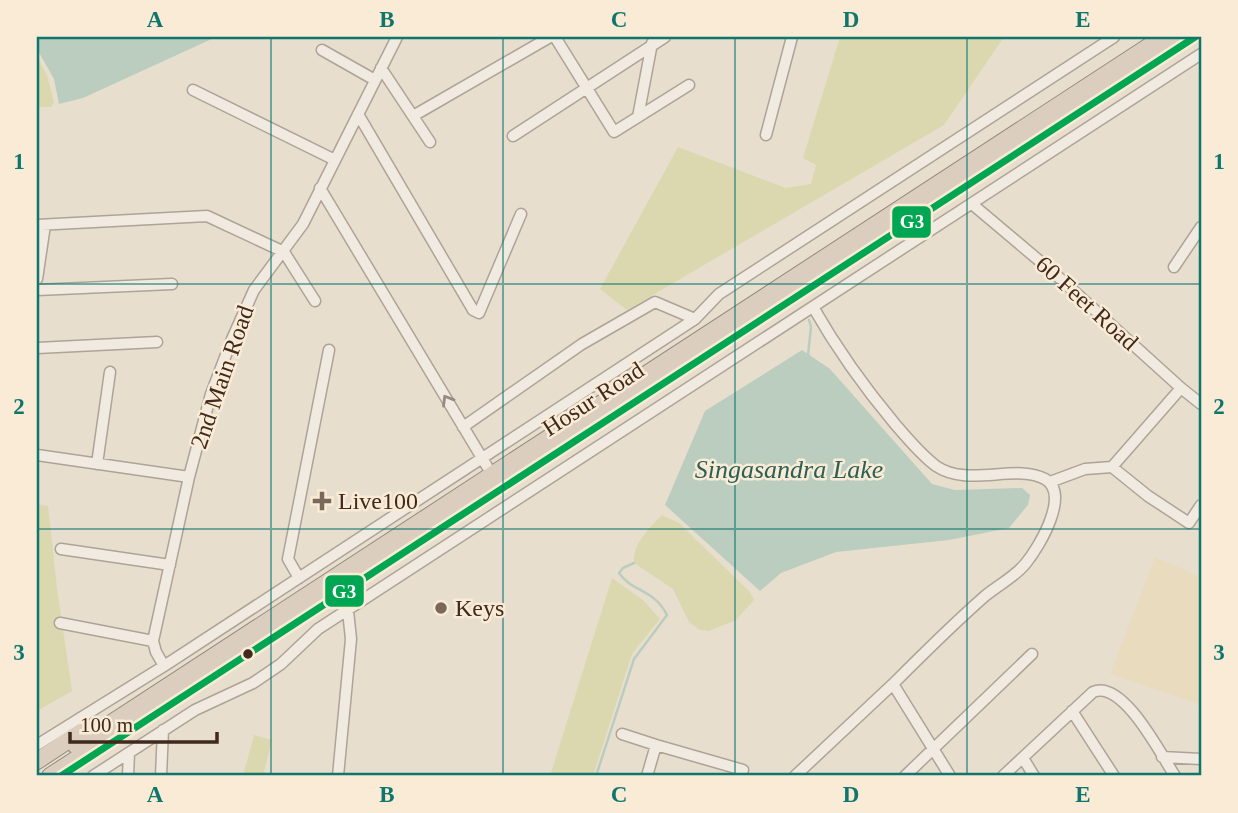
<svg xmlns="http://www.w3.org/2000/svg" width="1238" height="813" font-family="Georgia,serif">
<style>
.farmland{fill:#e9dcbe}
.green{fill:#dbd8af}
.water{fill:#bacdbf}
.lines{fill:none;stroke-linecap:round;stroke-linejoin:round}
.stream{stroke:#bacdbf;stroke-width:2.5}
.minor-casing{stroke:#aea397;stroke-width:13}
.highway-casing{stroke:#93897e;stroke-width:18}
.minor{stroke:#f0eae1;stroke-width:10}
.highway{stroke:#dccebf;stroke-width:16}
.bus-1-casing{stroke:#f9ebd5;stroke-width:12}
.bus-1{stroke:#00a651;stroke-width:7}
.oneway{stroke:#988a7f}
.grid{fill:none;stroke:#0f766e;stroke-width:2;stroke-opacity:0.55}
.poi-dot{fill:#7a695b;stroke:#f9ebd5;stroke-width:2.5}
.bus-dot{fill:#3f2a1d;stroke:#f9ebd5;stroke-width:2.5}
.labels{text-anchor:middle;stroke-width:5;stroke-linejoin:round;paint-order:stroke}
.street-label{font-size:24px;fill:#3f2a1d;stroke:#f9ebd5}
.poi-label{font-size:24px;fill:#3f2a1d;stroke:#f9ebd5;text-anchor:start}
.water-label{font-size:26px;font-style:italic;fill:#2b6058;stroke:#f9ebd5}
.line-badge{stroke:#f9ebd5;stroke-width:2.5}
.badge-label{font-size:19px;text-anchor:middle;font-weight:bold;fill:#fff}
.neatline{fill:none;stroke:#0f766e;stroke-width:2.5}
.grid-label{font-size:23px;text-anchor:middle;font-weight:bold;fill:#0f766e}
</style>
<rect width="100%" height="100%" fill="#e8dece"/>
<path class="farmland" d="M1155 557 1201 577V705L1110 674Z"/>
<path class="green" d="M840 37H1004L944 125 627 310 600 289 678 147 786 188 811 184 816 165 803 158Z
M37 57 47 75 54 102 51 107H37Z
M37 504 48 506 57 588 72 691 37 711Z
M662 515 679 523 750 592 754 600 736 620 709 631 700 630 689 622 673 589 634 563C633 542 649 529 662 515Z
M612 578 643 600 660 619 632 654 593 776H550Z
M254 735 272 740 263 776H243Z"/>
<path class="water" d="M37 37H216L83 98 59 104 54 79 37 49Z
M802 350 830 369 932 484 955 490 1022 488 1030 495 1028 505 1009 528 949 540 836 552 781 573 760 591 665 505 705 411Z"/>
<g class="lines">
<path class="stream" d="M808 355 811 327 809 320
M596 776 634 659 667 615C654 589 632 592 619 573L623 568 634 563"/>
<g class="minor-casing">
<path id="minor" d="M555 37 614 132 689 85
M322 50 375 80
M381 68 430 142
M193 90 335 160
M358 114 473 310 479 313 521 214
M413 116 550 37
M638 117 652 43
M766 135 792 37
M513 136 665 37
M320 188 488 468
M972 204 1055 274 1181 388 1201 404
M37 225 207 216 284 252 315 301
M1174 267 1201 227
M37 279 45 225
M37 290 172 284
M813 307C837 349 864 387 895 424 907 438 921 455 936 466 968 488 1016 463 1045 479 1071 494 1039 547 1026 563 1015 577 998 585 985 596 953 624 923 654 893 684L950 776
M37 348 157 342
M463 427 582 344 655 302 695 319
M37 455 189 477
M97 464 110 372
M1112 467 1148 496 1189 523 1201 505
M1050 482 1085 469 1112 467 1181 388
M61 549 170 565
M299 578 288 559 329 350
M60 623 153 641
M164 666 156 652 153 641 189 477 211 394 232 339 254 290 303 224 397 37
M1072 711 1114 776
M622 734 656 745
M37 745 164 666 695 319 719 294 1114 37
M1162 757 1201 759
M1023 758 1034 776
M93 776 195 710 253 683 281 664 318 629 1201 54
M128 776 129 753
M161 776 163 730
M338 776 351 639 348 611
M647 776 656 745 743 770
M795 776 893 684
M905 776 1032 654
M1003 776 1093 692C1123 679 1161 755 1175 776"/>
</g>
<g class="highway-casing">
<path id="highway" d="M76 746 1163 37
M37 761 84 730
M50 776 1188 37"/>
</g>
<use href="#minor" class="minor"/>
<use href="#highway" class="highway"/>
<g class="bus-1-casing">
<path id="bus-1" d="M61 776 1195 37"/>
</g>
<use href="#bus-1" class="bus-1"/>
</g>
<defs><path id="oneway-chevron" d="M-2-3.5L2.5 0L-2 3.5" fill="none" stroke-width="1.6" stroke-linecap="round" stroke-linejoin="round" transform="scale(1.75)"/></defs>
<use class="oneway" href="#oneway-chevron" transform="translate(447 400) rotate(-121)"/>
<path class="grid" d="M271 37V776M503 37V776M735 37V776M967 37V776M37 284H1201M37 529H1201"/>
<g class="poi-dot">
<path d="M318.5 490.5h7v7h7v7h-7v7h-7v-7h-7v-7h7z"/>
<circle cx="441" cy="608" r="7"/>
</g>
<circle class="bus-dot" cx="248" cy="654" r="6"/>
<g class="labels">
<g class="street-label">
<text transform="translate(1087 303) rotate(42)" y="8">60 Feet Road</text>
<text transform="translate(222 377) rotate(-71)" y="8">2nd Main Road</text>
<text transform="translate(593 399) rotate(-33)" y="8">Hosur Road</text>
</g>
<g class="poi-label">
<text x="338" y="509">Live100</text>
<text x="455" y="616">Keys</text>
</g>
<g class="water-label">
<text x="789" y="478">Singasandra Lake</text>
</g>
</g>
<g class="line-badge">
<rect x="891" y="205" width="41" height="34" rx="7" fill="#00a651"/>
<rect x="324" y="574" width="41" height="34" rx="7" fill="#00a651"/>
</g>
<g class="badge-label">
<text x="912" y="228">G3</text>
<text x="344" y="598">G3</text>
</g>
<rect width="1238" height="813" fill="none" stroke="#f9ebd5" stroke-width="77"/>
<path d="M70 732v10h147v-10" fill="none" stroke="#3f2a1d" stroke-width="3.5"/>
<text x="80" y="732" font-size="21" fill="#3f2a1d" stroke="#f9ebd5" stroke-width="5" paint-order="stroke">100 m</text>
<rect x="38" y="38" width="1162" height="736" class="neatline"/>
<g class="grid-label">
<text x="155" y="27">A</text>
<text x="387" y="27">B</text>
<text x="619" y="27">C</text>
<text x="851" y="27">D</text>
<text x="1083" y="27">E</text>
<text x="19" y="169">1</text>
<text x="1219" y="169">1</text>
<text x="19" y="414">2</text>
<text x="1219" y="414">2</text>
<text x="19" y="660">3</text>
<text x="1219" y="660">3</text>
<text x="155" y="802">A</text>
<text x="387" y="802">B</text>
<text x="619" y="802">C</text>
<text x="851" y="802">D</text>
<text x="1083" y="802">E</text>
</g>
</svg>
